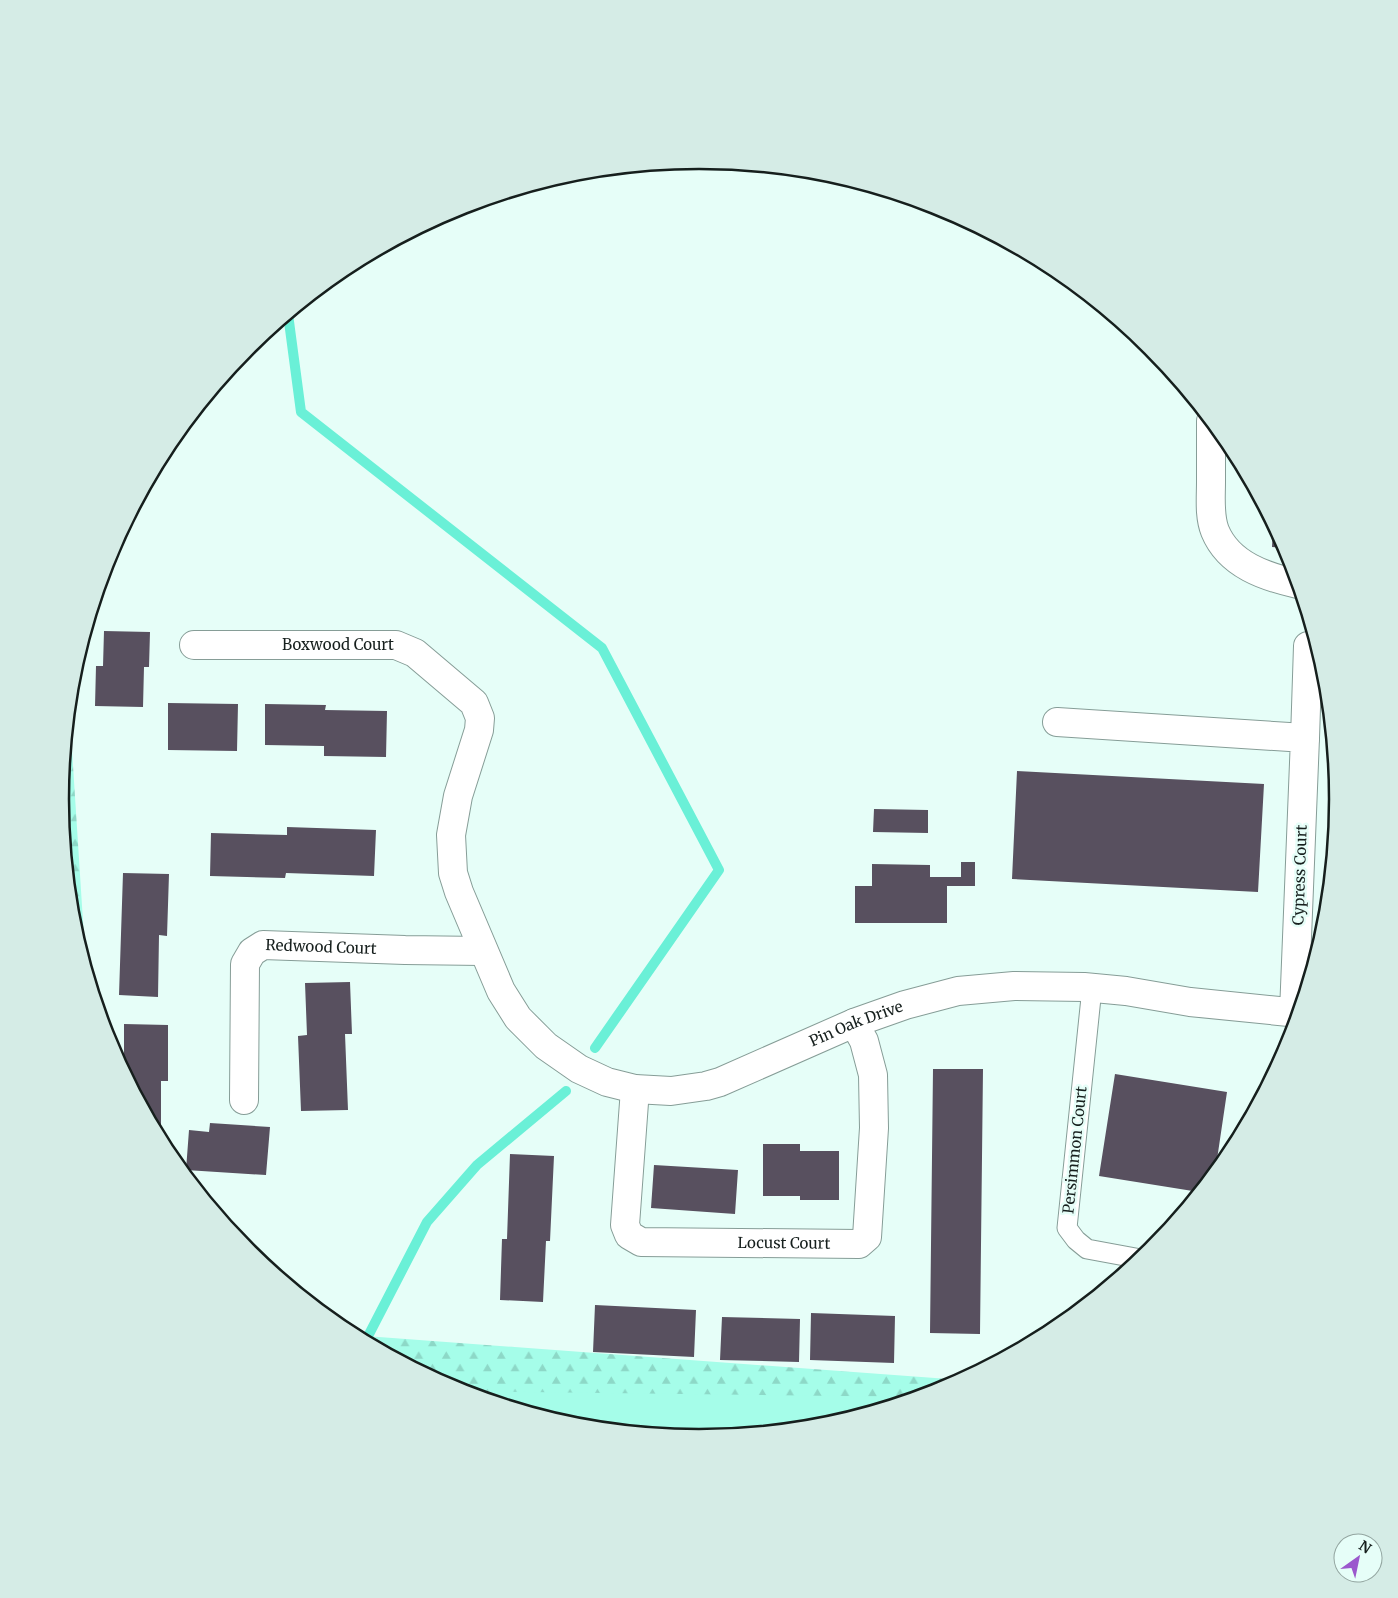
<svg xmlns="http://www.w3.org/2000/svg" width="1398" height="1598" font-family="Merriweather,serif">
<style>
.forest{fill:url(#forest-firs)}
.park{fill:#a5fde9}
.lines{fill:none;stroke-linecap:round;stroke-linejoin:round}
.stream{stroke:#6af0d7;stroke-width:10}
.building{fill:#58505f}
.lane-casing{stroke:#869d97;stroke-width:21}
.street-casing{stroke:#869d97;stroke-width:30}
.lane{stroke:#fff;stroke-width:19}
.street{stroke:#fff;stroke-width:28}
.labels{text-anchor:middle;stroke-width:5;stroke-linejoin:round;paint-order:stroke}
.street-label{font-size:15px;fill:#161f1d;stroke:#e6fef8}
.rim{fill:none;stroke:#161f1d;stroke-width:2.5}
</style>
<defs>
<pattern id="forest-firs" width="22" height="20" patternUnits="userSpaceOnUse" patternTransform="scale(1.25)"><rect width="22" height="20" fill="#a5fde9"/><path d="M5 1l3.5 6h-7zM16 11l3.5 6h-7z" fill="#8dd8c7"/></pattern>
</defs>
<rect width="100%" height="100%" fill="#e6fef8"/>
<path class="forest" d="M69 703 86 968 72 923 60 799Z
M352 1335 962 1380 943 1389 823 1426 699 1438 574 1426 454 1389Z"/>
<path class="park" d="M460 1391 917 1397 823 1426 699 1438 574 1426Z"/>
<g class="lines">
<path class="stream" d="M288 314 301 412 602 648 719 870 595 1048
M365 1342 427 1222 477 1165 566 1091"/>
</g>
<path class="building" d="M1267 519H1270L1286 548 1272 547 1273 527H1266Z
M104 631 150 632 149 667H144L143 707 95 706 96 666H103Z
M168 703 238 704 237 751 168 750Z
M265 704 326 705 325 710 387 711 386 757 324 756V746L265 745Z
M1017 771 1264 784 1258 892 1012 879Z
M874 809 928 810V833L873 832Z
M287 827 376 830 374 876 286 873 285 878 210 876 211 833 287 835Z
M961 862H975V886H947V923H855V886H872V864L930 865V877H961Z
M123 873 169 874 167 936 159 935 158 997 119 995Z
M350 982 352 1034H345L348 1110 301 1111 298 1036 307 1035 305 983Z
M124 1024 168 1025V1081H161V1129H154L124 1072Z
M933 1069H983L980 1334 930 1333Z
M1115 1074 1227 1092 1215 1173 1199 1192 1099 1176Z
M210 1123 270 1127 266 1175 186 1170 189 1130 209 1132Z
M763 1144H800V1151H839V1200H800V1196H763Z
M510 1154 554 1156 550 1241H546L543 1302 500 1300 502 1239H507Z
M654 1165 738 1170 735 1214 651 1208Z
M595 1305 696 1310 694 1357 593 1352Z
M811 1313 895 1316 894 1363 810 1360Z
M722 1317 800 1319 799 1362 720 1360Z"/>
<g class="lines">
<g class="lane-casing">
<path id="lane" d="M1092 988 1067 1228 1076 1240 1087 1249 1141 1259"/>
</g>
<g class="street-casing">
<g id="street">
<path d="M1211 421C1211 441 1211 462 1211 482 1211 498 1209 516 1215 531 1229 565 1266 577 1298 584"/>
<path id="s1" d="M194 645H396L415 653 474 703 480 718 479 730 458 796 451 835 453 873 459 892 501 991 518 1018 546 1046 579 1069 607 1082 635 1089 671 1091 706 1086 720 1082 854 1023 905 1005 958 991 1014 986 1084 987 1126 991 1190 1002 1299 1013"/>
<path d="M1057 722 1305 738 1294 1012"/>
<path d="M1305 738 1308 646"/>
<path id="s2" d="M635 1089 625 1225 629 1235 641 1242 859 1244 867 1237 874 1128 873 1075 864 1041 854 1023"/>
<path id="s3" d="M244 1100 245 964 252 952 263 945 405 950 482 951"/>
</g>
</g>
<use href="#lane" class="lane"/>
<use href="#street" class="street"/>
</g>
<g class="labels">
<g class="street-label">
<text dy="5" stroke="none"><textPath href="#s1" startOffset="144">Boxwood Court</textPath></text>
<text transform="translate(1300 875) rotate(-88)" y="5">Cypress Court</text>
<text dy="5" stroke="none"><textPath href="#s3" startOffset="221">Redwood Court</textPath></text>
<text dy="5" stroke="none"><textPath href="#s1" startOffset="1008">Pin Oak Drive</textPath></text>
<text transform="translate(1075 1150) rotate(-84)" y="5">Persimmon Court</text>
<text dy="5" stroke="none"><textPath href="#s2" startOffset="304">Locust Court</textPath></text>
</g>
</g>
<path d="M0 0H1398V1598H0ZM69 799a630 630 0 1 1 1260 0a630 630 0 1 1-1260 0Z" fill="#d5ece6" fill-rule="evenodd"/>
<path class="rim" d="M69 799a630 630 0 1 1 1260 0a630 630 0 1 1-1260 0Z"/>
<g transform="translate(1358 1558) rotate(33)"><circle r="24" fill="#e6fef8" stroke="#93a5a0"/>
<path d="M0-4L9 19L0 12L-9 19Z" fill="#9b58cd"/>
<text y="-8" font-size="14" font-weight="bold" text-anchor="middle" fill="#161f1d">N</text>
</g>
</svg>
